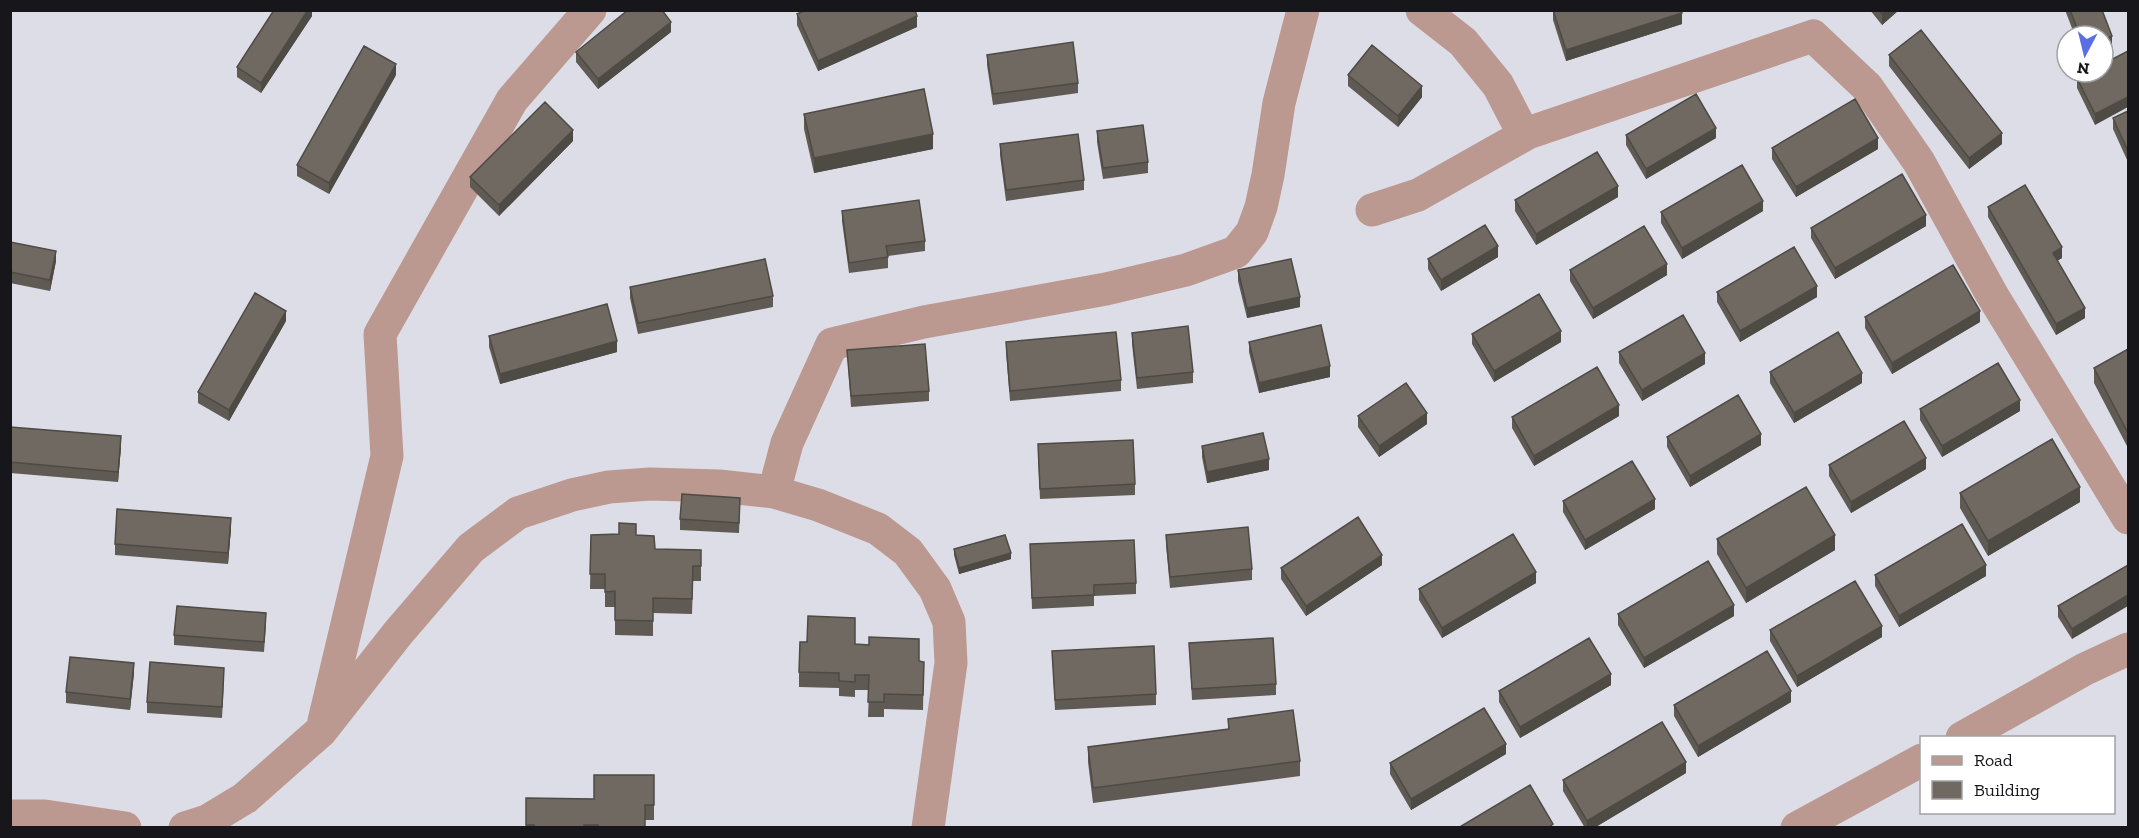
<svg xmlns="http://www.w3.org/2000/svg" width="2139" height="838" font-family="'Zilla Slab',serif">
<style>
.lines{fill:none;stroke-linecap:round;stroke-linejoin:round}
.minor{stroke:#bb9991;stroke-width:33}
.wall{fill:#5f5a53}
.shaded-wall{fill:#4e4a44}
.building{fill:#6f6961;stroke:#4e4a44;stroke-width:1.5}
</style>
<rect width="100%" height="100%" fill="#dddde8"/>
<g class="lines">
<path class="minor" d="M1422 10 1463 42 1498 85 1524 135
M1372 210 1418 195 1528 133 1813 36 1867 87 1919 162 1991 293 2128 518
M774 492 787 443 832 344 924 322 1106 289 1186 270 1236 252 1252 232 1261 207 1268 175 1279 103 1303 10
M324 721 387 456 380 334 512 100 590 10
M1962 738 2085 669 2128 649
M10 816H45L125 828
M185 828 207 821 245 798 321 731 398 633 471 548 518 513 572 495 609 487 650 484 719 486 774 492 818 505 878 529 908 552 935 589 949 622 951 663 928 828
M1797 828 1922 760"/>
</g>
<path class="wall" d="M312 10V16L261 93 237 77V67Z
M1553 10 1682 24 1566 61 1553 20Z
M1870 10H1899L1882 25Z
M2065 10H2102L2112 47 2103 36H2075Z
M797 14 917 27 818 71 797 25Z
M671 32 598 89 576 62V52Z
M987 55 1078 83V93L993 105 987 65Z
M1889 55 2002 144 1969 169 1889 66Z
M2103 72 2095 125 2077 88V78Z
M396 75 329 194 297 176V165Z
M1348 75 1422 97 1398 127 1348 86Z
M2128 111V162L2113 129V118Z
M804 114 933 149 814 173 804 129Z
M1097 131 1148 162V173L1103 179 1097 142Z
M1626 135 1716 138 1646 179 1626 145Z
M573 141 499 216 470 187V177Z
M1000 144 1084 180V190L1006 201 1000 155Z
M1772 148 1878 149 1796 197 1772 159Z
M1618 197 1536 245 1515 211V200Z
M1988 207 2062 258 2057 261 2085 318 2056 335 1988 217Z
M842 211 925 241V251L888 256V268L849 273 842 221Z
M1763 211 1682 259 1661 223V212Z
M1926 226 1835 279 1811 238V228Z
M10 242 56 261 50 291 10 283Z
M1498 257 1441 291 1428 269V259Z
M1238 270 1300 307 1247 318 1238 281Z
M1570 270 1667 275 1593 319 1570 281Z
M630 287 773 296V307L638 334 630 298Z
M1717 292 1817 297 1740 342 1717 302Z
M1865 317 1980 322 1892 374 1865 328Z
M286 321 229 421 198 403V392Z
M1132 333 1193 372V383L1137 389 1132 344Z
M1472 334 1561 342 1494 382 1472 344Z
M489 336 617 352 500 384 489 347Z
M1006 342 1121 380V391L1010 401 1006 352Z
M1249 342 1330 377 1259 393 1249 352Z
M2128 349V448L2094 383V368Z
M847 350 929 391V401L851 407Z
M1619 352 1705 364 1642 401 1619 363Z
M1770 372 1862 383 1794 423 1770 383Z
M1920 409 2020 411 1942 457 1920 420Z
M1358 416 1427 424 1379 457 1358 427Z
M1619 416 1534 466 1512 428V417Z
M10 427 121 447 118 482 10 473Z
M1667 437 1761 445 1690 487 1667 447Z
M1202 446 1269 470 1207 483 1202 457Z
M1038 455 1135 484V495L1040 499Z
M1829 465 1926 469 1851 513 1829 476Z
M1960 493 2080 502 1988 556 1960 508Z
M1563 501 1655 509 1585 550 1563 512Z
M740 508 739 533 680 530V519Z
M231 528 228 564 115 555V544Z
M591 535H636L655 549 701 550V581H693L692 614 653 613V636L615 635V607H605V589H590Z
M1166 535 1252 569V580L1170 588 1166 545Z
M1717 539 1835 550 1746 603 1717 554Z
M1030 544 1136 583V594L1094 596V606L1032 609Z
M954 549 1011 559 959 574 954 555Z
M1382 565 1306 616 1281 579V568Z
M2128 565 2072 639 2058 617V606Z
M1875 575 1986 576 1899 627 1875 586Z
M1536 583 1442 638 1419 600V589Z
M1618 614 1734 616 1644 668 1618 625Z
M266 624 264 652 174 645V635Z
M1770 630 1882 637 1797 687 1770 641Z
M807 642 855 644 919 661 924 662 923 710 884 709V717H868L869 690H855V697L839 696V688L799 687V672Z
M1189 643 1276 684V695L1192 700Z
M1052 651 1156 694V705L1055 710Z
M134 673 130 710 66 703V692Z
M224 679 222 718 147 713V702Z
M1611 685 1520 738 1499 702V691Z
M1791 702 1698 757 1674 716V705Z
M1228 719 1300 761V776L1093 803 1088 762V747L1228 729Z
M1506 754 1411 810 1390 774V763Z
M1686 773 1594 828H1585L1563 791V780Z
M654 775V820H645V828H526V798L594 799Z"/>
<path class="shaded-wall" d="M308 10H312V16L261 93V83Z
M1887 10H1899L1882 25V14Z
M1682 13V24L1566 61V50Z
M917 16V27L818 71V61Z
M671 22V32L598 89V79Z
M2112 36V47L2103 51V40Z
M396 64V75L329 194V183Z
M1422 86V97L1398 127V116Z
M2128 97V107L2095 125V114Z
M1716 128V138L1646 179V169Z
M573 130V141L499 216V205Z
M2002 133V144L1969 169V158Z
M933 134V149L814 173V158Z
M1878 138V149L1796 197V187Z
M1618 186V197L1536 245V234Z
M1763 201V211L1682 259V248Z
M1926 215V226L1835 279V268Z
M1498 246V257L1441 291V280Z
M2062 247V258L2053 263V253Z
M56 251V261L50 291V280Z
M1667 264V275L1593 319V308Z
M1817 286V297L1740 342V331Z
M1300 297V307L1247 318V308Z
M2085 308V318L2056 335V324Z
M286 311V321L229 421V410Z
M1980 311V322L1892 374V363Z
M1561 331V342L1494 382V371Z
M617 341V352L500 384V374Z
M1705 353V364L1642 401V390Z
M1330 366V377L1259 393V383Z
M1862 373V383L1794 423V413Z
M2020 400V411L1942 457V446Z
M1619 405V416L1534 466V456Z
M1427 413V424L1379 457V446Z
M1761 434V445L1690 487V476Z
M121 436V447L118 482V472Z
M1926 458V469L1851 513V502Z
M1269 459V470L1207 483V472Z
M2080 487V502L1988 556V541Z
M1655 499V509L1585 550V540Z
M231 518V528L228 564V553Z
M1835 535V550L1746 603V588Z
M1011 553V559L959 574V568Z
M1382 555V565L1306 616V606Z
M1986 565V576L1899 627V616Z
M1536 572V583L1442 638V628Z
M2128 595V606L2072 639V629Z
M1734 605V616L1644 668V658Z
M1882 626V637L1797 687V676Z
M134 663V673L130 710V699Z
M1611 674V685L1520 738V727Z
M1791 691V702L1698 757V746Z
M1506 744V754L1411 810V799Z
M1686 762V773L1594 828H1587V821Z"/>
<path class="building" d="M274 10H308L261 83 237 67Z
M628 10H662L671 22 598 79 576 52Z
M806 10H915L917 16 818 61 797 14Z
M1553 10H1681L1682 13 1566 50Z
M1879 10H1887L1882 14Z
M2070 10H2102L2112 36 2103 40V36H2080Z
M1921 30 2002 133 1969 158 1889 55Z
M1073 42 1078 83 993 94 987 55Z
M1372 45 1422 86 1398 116 1348 75Z
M364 46 396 64 329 183 297 165Z
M2128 51V97L2095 114 2077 78 2087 72H2103V64Z
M924 89 933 134 814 158 804 114Z
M1696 94 1716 128 1646 169 1626 135Z
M1855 99 1878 138 1796 187 1772 148Z
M545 102 573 130 499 205 470 177Z
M2128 111V151L2113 118Z
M1143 125 1148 162 1103 168 1097 131Z
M1078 134 1084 180 1006 190 1000 144Z
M1597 152 1618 186 1536 234 1515 200Z
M1742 165 1763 201 1682 248 1661 212Z
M1902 174 1926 215 1835 268 1811 228Z
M2025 185 2062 247 2053 253 2085 308 2056 324 1988 207Z
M919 200 925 241 886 246 888 257 849 263 842 211Z
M1485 225 1498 246 1441 280 1428 259Z
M1644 226 1667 264 1593 308 1570 270Z
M10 242 56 251 50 280 10 272Z
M1794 247 1817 286 1740 331 1717 292Z
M765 259 773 296 638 323 630 287Z
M1291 259 1300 297 1247 308 1238 270Z
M1953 265 1980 311 1892 363 1865 317Z
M255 293 286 311 229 410 198 392Z
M1539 294 1561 331 1494 371 1472 334Z
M607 304 617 341 500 374 489 336Z
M1683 315 1705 353 1642 390 1619 352Z
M1321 325 1330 366 1259 383 1249 342Z
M1188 326 1193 372 1137 378 1132 333Z
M1116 332 1121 380 1010 391 1006 342Z
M1838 332 1862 373 1794 413 1770 372Z
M925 344 929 391 851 396 847 350Z
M2128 349V433L2094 368Z
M1998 363 2020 400 1942 446 1920 409Z
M1597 367 1619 405 1534 456 1512 417Z
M1406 383 1427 413 1379 446 1358 416Z
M1738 395 1761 434 1690 476 1667 437Z
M1904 421 1926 458 1851 502 1829 465Z
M10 427 121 436 118 472 10 462Z
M1263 433 1269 459 1207 472 1202 446Z
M2052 439 2080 487 1988 541 1960 493Z
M1133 440 1135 484 1040 489 1038 444Z
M1632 461 1655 499 1585 540 1563 501Z
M1806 487 1835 535 1746 588 1717 539Z
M682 494 740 498 739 523 680 519Z
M117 509 231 518 228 553 115 544Z
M1358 517 1382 555 1306 606 1281 568Z
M619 523 636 524V535L654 536 655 549 701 550V566H693L692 599 653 598V621L615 620V591L605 592V574H590L591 535 619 534Z
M1962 524 1986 565 1899 616 1875 575Z
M1248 527 1252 569 1170 577 1166 535Z
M1513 534 1536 572 1442 628 1419 589Z
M1005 535 1011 553 959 568 954 549Z
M1134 540 1136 583 1094 585V595L1032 598 1030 544Z
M1708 561 1734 605 1644 658 1618 614Z
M2128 565V595L2072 629 2058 606Z
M1855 581 1882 626 1797 676 1770 630Z
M177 606 266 613 264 642 174 635Z
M808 616 855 618V644L869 645V637L919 639V661L924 662 923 695 884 694V702H868L869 675H855V682L839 681V673L799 672 800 642H807Z
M1273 638 1276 684 1192 689 1189 643Z
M1589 638 1611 674 1520 727 1499 691Z
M1154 646 1156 694 1055 700 1052 651Z
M1767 651 1791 691 1698 746 1674 705Z
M70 657 134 663 130 699 66 692Z
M150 662 224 668 222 707 147 702Z
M1484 708 1506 744 1411 799 1390 763Z
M1293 710 1300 761 1093 788 1088 747 1229 729 1228 719Z
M1662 722 1686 762 1587 821 1563 780Z
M594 775H654V805H645V828H598V825H584V828H534V825H526V798L594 799Z
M1530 785 1553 824 1548 828H1458Z"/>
<rect width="2139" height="838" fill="none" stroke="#17171b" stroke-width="24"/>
<rect x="1920" y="736" width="195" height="78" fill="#ffffff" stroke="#a2a2a4" stroke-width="1.5"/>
<rect x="1932" y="756" width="30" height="9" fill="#bb9991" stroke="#a2a2a4" stroke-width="1.5"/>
<text x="1974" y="766" font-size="18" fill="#17171b">Road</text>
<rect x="1932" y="781" width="30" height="18" fill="#6f6961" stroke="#a2a2a4" stroke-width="1.5"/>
<text x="1974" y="796" font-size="18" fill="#17171b">Building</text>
<g transform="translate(2085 54) rotate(187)"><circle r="28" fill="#ffffff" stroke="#a2a2a4" stroke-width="1.5"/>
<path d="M0-4.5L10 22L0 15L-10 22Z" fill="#5a6ee5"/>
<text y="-9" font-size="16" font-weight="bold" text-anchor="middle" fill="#17171b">N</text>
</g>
</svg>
